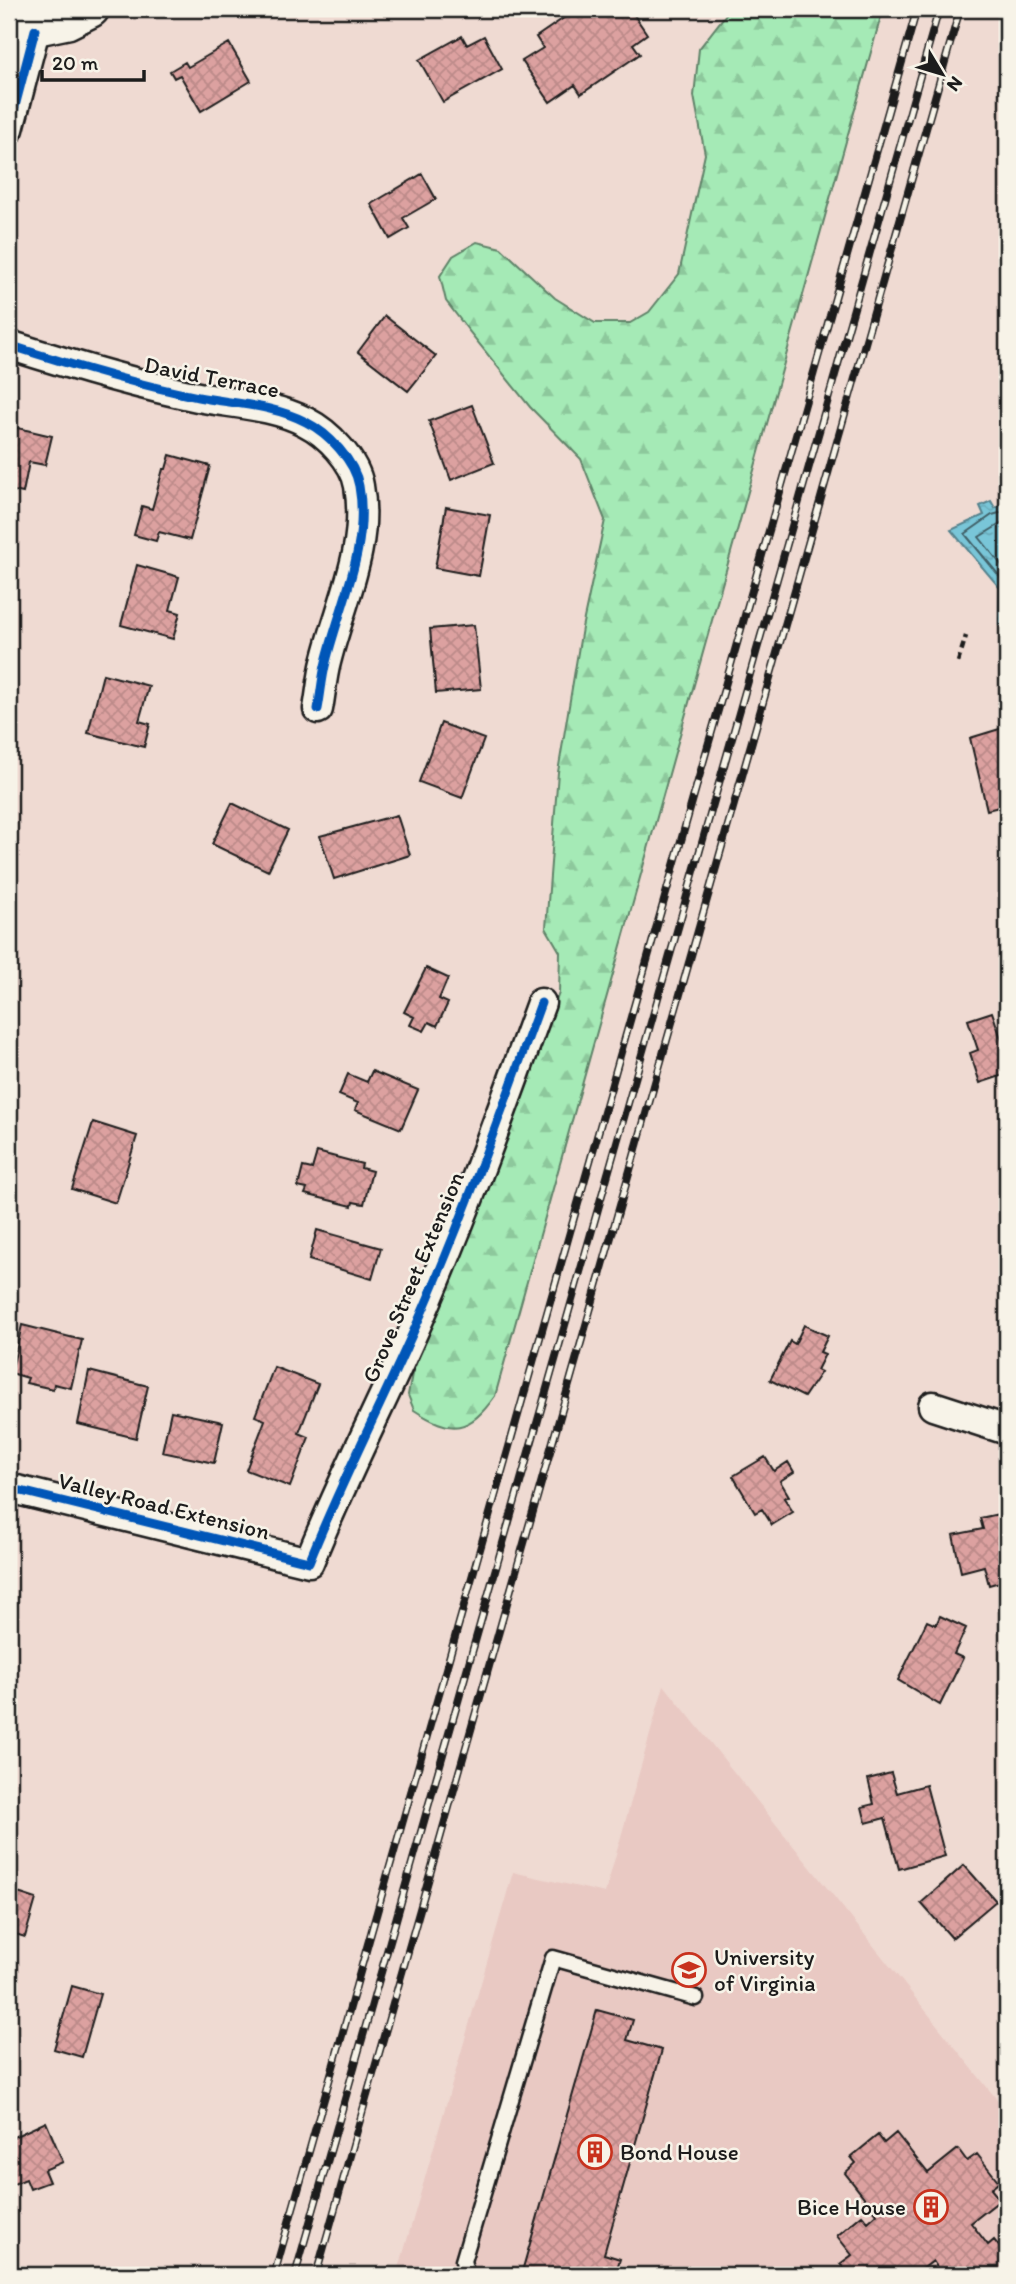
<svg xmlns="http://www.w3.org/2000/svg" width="1016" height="2284" font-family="Itim,sans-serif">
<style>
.built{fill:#e9c9c3}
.forest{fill:url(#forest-firs);stroke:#608369;stroke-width:2}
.water{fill:url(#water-ripples);stroke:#54828d;stroke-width:2}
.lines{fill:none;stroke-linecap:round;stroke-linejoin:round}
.shore{stroke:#416067;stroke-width:2}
.building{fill:url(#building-cross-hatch);stroke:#1c1c1c;stroke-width:2}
.service-casing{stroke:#1c1c1c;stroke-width:19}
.minor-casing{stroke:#1c1c1c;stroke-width:33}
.tertiary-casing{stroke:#1c1c1c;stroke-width:40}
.path{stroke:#1c1c1c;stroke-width:4.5;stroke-dasharray:7 5;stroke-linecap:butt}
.service{stroke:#f7f3e8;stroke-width:14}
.minor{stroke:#f7f3e8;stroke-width:28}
.tertiary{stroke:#f7f3e8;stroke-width:35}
.rail-casing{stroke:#1c1c1c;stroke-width:8}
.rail{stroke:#f7f3e8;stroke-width:5;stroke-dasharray:16;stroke-linecap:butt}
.cycleway-casing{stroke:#f7f3e8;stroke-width:13}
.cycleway{stroke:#0057b8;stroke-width:9}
.labels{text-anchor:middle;stroke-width:5;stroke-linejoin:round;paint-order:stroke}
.street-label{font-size:23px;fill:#1c1c1c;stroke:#f7f3e8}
.poi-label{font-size:23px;fill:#1c1c1c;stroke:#f7f3e8;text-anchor:start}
</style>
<defs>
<pattern id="forest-firs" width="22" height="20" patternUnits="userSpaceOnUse" patternTransform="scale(1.75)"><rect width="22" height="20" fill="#a5eab6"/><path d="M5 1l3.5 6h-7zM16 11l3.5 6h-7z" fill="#8dc89c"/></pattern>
<pattern id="water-ripples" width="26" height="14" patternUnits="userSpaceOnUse" patternTransform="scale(1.75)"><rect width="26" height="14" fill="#79c6d8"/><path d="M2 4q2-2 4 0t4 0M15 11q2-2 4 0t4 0" fill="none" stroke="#68aab9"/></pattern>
<pattern id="building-cross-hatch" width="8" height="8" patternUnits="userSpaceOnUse" patternTransform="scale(1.75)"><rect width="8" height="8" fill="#dca1a0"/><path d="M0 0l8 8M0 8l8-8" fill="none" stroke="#bc8a89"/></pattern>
</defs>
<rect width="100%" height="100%" fill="#efdad2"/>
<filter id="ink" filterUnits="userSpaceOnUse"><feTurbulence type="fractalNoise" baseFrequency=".0143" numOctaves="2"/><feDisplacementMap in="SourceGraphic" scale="14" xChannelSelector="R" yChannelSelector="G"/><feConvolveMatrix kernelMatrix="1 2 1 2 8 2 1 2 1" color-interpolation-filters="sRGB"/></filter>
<g filter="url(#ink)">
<path class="built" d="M664 1685 1007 2112V2275H397L513 1872 605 1893Z"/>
<path class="forest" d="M730 9H883L495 1396C469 1433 452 1435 414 1410L408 1395 412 1374 559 993 560 952 546 928 558 772 582 628 605 520 581 459 530 407 468 330 446 301 440 276 453 256 477 242 501 248 555 298 595 323H630L649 312 679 274 705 154 694 96 699 49Z"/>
<path class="water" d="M991 501 995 508 1007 503V626L999 625 1000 588 951 530 984 515 980 506Z"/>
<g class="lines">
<path class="shore" d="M1007 511 992 515 965 534 1006 584 1007 619
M1007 520 979 537 1007 572"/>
</g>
<path class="building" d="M577 9H630L647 34 633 44 640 54 581 94 575 85 550 102 522 61 543 48 536 37Z
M462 36 467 45 484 36 502 69 443 102 419 60Z
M229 43 251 81 201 111 180 75 174 78 170 71 185 62 188 67Z
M422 174 436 199 403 218 409 228 390 239 371 204Z
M385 316 436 356 408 391 358 352Z
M472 405 494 463 451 480 429 421Z
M9 426 52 436 45 465 29 462 23 493 9 490Z
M170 455 210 466 190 540 159 532 156 541 134 535 142 506 152 509 163 469H166Z
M446 507 490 515 479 576 435 568Z
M137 565 179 577 170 610 180 613 173 639 121 625Z
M474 625 481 689 436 693 430 629Z
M103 674 149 686 139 721 150 724 144 747 88 733Z
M441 723 484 739 462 798 419 782Z
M1006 727H1007V805L987 810 970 738Z
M232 803 288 830 268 871 212 844Z
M397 815 410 855 334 879 320 836Z
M426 968 448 978 439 999 448 1003 437 1026 429 1022 424 1031 410 1025 414 1017 404 1012Z
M992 1012 1002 1041 1007 1039V1074L980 1083 970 1053 978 1050 968 1020Z
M372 1071 418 1090 401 1129 355 1110 358 1103 339 1095 348 1074 367 1082Z
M93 1122 137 1136 116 1203 72 1189Z
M317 1152 362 1164 361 1168 372 1171 364 1204 353 1202 352 1206 305 1194 307 1189 298 1187 303 1167 312 1169Z
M317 1230 381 1248 372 1279 309 1260Z
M22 1325 82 1340 71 1388 54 1384 53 1389 26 1383 28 1378 11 1373Z
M804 1325 828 1336 820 1352 825 1354 817 1370 821 1372 804 1397 770 1380 790 1341 795 1344Z
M274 1367 318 1384 299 1433 309 1437 290 1487 246 1470 265 1420 255 1416Z
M89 1371 148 1386 136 1438 78 1424Z
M171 1411 223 1422 214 1463 162 1452Z
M765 1457 774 1471 788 1462 794 1472 780 1481 789 1496 784 1498 793 1512 772 1525 762 1509 755 1513 733 1476Z
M999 1514 1002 1527 1007 1526V1580L989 1585 984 1566 961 1572 953 1535 983 1529 980 1518Z
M940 1616 966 1628 954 1654 963 1658 940 1705 898 1680 927 1621 936 1625Z
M891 1773 897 1793 926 1785 945 1856 899 1869 885 1818 866 1823 862 1807 874 1804 868 1779Z
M964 1865 996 1901 952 1938 921 1903Z
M9 1890 36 1899 25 1937 9 1932Z
M72 1986 100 1994 82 2057 54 2049Z
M597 2010 633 2020 627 2040 662 2050 604 2254 620 2259 615 2275H521Z
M46 2122 63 2162 44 2170 49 2182 30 2189 26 2179 9 2186V2139Z
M896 2133 928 2173 958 2149 967 2161 977 2154 999 2182 991 2189 1000 2200 971 2223 988 2245 994 2240 1007 2256V2275H927L937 2267 933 2261 915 2275H849L840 2264 852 2255 837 2236 862 2215 868 2222 877 2214 845 2173 856 2163 851 2157 878 2135 884 2143Z"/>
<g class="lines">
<g class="service-casing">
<path id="service" d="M467 2275 463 2261 553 1958 696 1998"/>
</g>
<g class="minor-casing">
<path id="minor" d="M9 129 35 30
M9 345C71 365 134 384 198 397 235 404 273 405 306 422 328 433 355 461 359 486 370 547 340 604 326 662 322 677 321 693 318 709
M933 1406 1007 1430
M9 1488 309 1562C345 1472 391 1386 429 1296 470 1200 505 1101 541 1003"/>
</g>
<g class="tertiary-casing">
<path id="tertiary" d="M9 33 67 21 91 9"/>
</g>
<path class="path" d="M958 662 966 636"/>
<use href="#service" class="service"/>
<use href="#minor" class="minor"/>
<use href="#tertiary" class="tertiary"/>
<g class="rail-casing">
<path id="rail" d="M274 2275 917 9
M295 2275 939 9
M316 2275 960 9"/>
</g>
<use href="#rail" class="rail"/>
<g class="cycleway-casing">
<path id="cycleway" d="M9 129 35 30
M9 345C71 365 134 384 198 397 235 404 273 405 306 422 328 433 355 461 359 486 370 547 340 604 326 662 322 677 321 693 318 709
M9 1488 309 1562C345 1472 391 1386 429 1296 470 1200 505 1101 541 1003"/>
</g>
<use href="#cycleway" class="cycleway"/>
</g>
</g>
<defs>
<g id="university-ring" transform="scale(1.75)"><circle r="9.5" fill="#f7f3e8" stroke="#c8321e" stroke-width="1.5"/><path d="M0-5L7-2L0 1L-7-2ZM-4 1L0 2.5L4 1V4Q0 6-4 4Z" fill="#c8321e"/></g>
<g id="building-ring" transform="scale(1.75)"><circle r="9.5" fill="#f7f3e8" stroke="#c8321e" stroke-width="1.5"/><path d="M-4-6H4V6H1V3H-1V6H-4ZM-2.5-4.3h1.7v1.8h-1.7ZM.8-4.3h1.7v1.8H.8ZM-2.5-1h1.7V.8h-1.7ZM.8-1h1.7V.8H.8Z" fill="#c8321e"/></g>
</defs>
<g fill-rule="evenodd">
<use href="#university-ring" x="689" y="1970"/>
<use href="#building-ring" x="595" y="2152"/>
<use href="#building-ring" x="931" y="2207"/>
</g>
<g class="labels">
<g class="street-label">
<text transform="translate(212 377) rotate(11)" y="8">David Terrace</text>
<text transform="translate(413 1277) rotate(-67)" y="8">Grove Street Extension</text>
<text transform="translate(164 1506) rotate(14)" y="8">Valley Road Extension</text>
</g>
<g class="poi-label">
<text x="714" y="1965">University<tspan x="714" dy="26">of Virginia</tspan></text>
<text x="620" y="2160">Bond House</text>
<text x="906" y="2215" text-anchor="end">Bice House</text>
</g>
</g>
<rect width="1016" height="2284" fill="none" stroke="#f7f3e8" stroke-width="35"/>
<rect x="18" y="18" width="981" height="2249" fill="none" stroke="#1c1c1c" stroke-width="2.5" filter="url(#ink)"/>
<g transform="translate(942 74) rotate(128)" stroke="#f7f3e8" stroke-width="5" paint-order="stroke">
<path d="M0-5L12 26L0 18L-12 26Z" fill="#1c1c1c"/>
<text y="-10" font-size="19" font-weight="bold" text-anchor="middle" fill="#1c1c1c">N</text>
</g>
<path d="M42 70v10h102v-10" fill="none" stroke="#1c1c1c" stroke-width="3.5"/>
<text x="52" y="70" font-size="21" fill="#1c1c1c" stroke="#f7f3e8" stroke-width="5" paint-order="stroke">20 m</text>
</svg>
